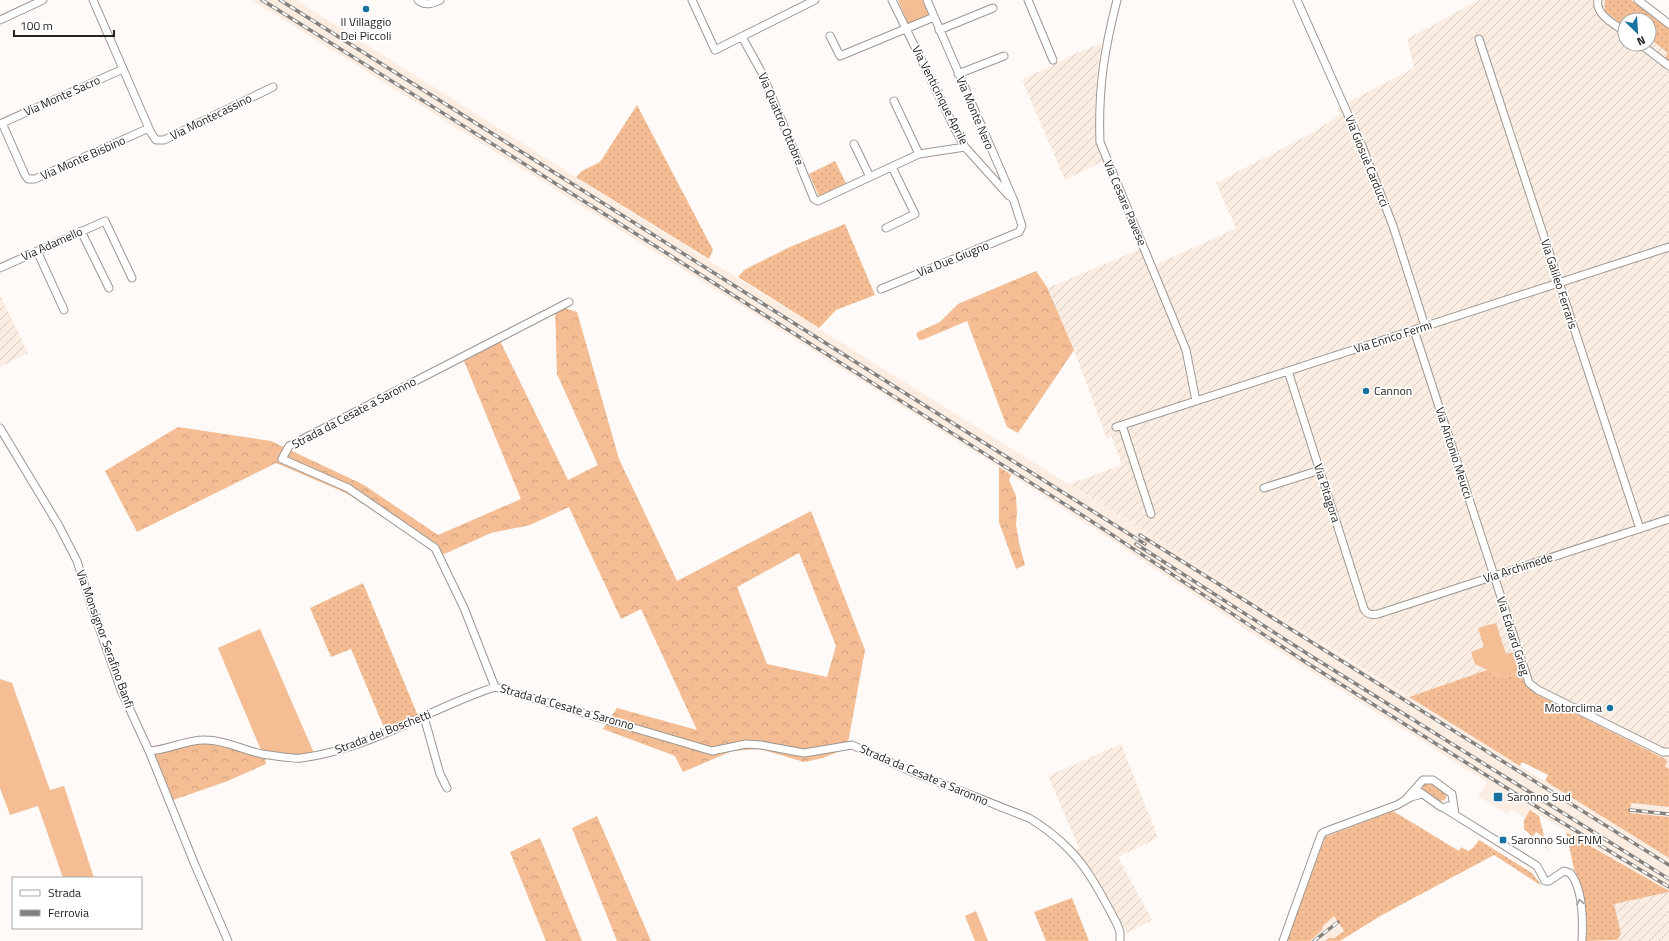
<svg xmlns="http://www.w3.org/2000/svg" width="1669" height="941" font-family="'Titillium Web',sans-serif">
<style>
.built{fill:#fcede3}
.industrial{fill:url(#industrial-furrows);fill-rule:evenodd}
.grass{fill:url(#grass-dots)}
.forest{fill:url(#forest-crowns);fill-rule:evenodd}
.garden{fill:#f4bd94}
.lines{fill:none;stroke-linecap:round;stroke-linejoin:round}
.street-casing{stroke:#9d9691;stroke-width:9}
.street{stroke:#fff;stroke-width:7}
.rail-casing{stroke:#83807d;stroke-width:3.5}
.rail{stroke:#fff;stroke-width:2;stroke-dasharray:6;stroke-linecap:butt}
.oneway{stroke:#9d9c9b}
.poi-dot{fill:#1872a1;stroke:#fff;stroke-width:1.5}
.labels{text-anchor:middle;stroke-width:3.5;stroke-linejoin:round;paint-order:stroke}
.poi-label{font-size:12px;fill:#262321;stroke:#fff;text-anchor:start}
.street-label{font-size:12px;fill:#262321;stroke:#fff}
</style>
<defs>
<pattern id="industrial-furrows" width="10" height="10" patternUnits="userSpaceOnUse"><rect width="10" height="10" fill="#fcede3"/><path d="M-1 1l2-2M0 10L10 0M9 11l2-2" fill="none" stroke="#d8cbc2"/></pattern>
<pattern id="grass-dots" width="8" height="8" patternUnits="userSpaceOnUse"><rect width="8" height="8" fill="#f4bd94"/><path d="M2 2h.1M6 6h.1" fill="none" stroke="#d1a27f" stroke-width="1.8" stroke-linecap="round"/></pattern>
<pattern id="forest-crowns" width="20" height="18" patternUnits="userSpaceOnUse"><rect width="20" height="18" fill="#f4bd94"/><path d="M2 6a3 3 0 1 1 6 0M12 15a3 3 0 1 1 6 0" fill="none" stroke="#d1a27f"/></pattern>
</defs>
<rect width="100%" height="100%" fill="#fffaf7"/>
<path class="built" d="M252 0H296L628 210 1287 620 1340 655 1669 858V891L1531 810 1525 818 1511 809 1507 814 1478 796 1487 782 1266 643 1098 531 999 467Z
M1630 803 1669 807V817L1630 813Z
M1334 916 1344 931 1334 938H1329L1325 941H1310L1322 930V926Z"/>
<path class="industrial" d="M1479 0H1637L1669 25V769L1665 766 1667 760 1529 689 1522 677 1513 652 1506 654 1484 647 1475 664 1487 670 1409 697 1069 484 1122 465 1112 437 1107 439 1074 350 1048 288 1140 249 1149 268 1236 228 1216 183 1312 133 1340 115 1337 108 1414 68 1407 39ZM1625 20H1649V44H1625Z
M1102 43 1097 75 1095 111 1096 144 1103 161 1065 180 1022 80 1077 53Z
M0 295 28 353 0 367Z
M1121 744 1158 838 1118 857 1152 920 1127 933 1092 870 1084 873 1069 853 1079 848 1048 776Z
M1669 892V941H1611L1617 940 1621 934 1614 904Z"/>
<path class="grass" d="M1605 0H1631L1669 29V61L1665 58 1668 53 1649 38V20H1625V27L1605 11Z
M637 105 713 250 709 259 576 177 582 171 600 162Z
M835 161 846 183 819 196 809 174Z
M845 224 875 295 836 310 819 328 738 277 744 270 790 247Z
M363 583 418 716 385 730 351 649 331 657 310 608Z
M1487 670 1503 678 1520 673 1525 684 1535 693 1667 760 1665 766 1669 769V807L1631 803 1630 813 1669 817V858L1545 781 1548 775 1522 762 1520 766 1409 697Z
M1429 781 1447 794 1445 800 1440 801 1423 790V784Z
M1530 810 1539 816 1548 852 1545 844 1541 842 1544 837 1536 832 1533 837 1524 829V820Z
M1393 811 1459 851 1461 847 1468 851 1473 848 1479 840 1532 873 1542 886 1494 855 1382 915 1340 941H1325L1329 938H1334L1344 931 1334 916 1323 926 1322 930 1310 941H1287L1325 837Z
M1566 832 1669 891V892L1614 904 1621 934 1617 940 1586 941 1587 922 1583 896 1579 880 1574 869Z
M1072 898 1089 941H1046L1034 912Z"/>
<path class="forest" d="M1036 271 1047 287 1074 350 1018 433 1007 427 967 321 922 340H919L916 334 918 332 940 322 958 304Z
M555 305 577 312 619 459 677 581 811 511 865 650 847 748 823 758 804 762 760 749 732 751 683 772 675 756 603 729 617 708 697 730 641 609 621 619 569 507 530 525 491 533 442 555 346 493 276 463 137 532 105 471 178 427 271 441 364 485 438 535 521 499 464 361 500 341 568 480 598 465 557 374ZM799 553 836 646 827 677 767 664 737 587Z
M999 467 1011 475 1009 480 1016 496 1017 513 1016 524 1019 543 1025 565 1016 569 999 522Z
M205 742 265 757 266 764 225 782 173 800 154 752Z
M597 816 651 941H617L572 828Z
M540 838 582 941H546L510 852Z"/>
<path class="garden" d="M898 0H925L931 14 908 24Z
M1496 623 1506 654 1513 652 1520 673 1503 678 1475 664 1471 652 1484 647 1478 628Z
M260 629 314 753 300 755 261 750 218 648Z
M0 679 12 683 50 790 64 786 94 878H63L38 806 10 815 0 788Z
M976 911 988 941H975L965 916Z"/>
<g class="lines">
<g class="street-casing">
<path id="street" d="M93 0 151 133 156 140H164L273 87
M418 0C425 6 432 4 440 0
M692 0 715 50 815 0
M892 0 955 129 965 147 1009 196
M1028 0 1053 60
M1117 0C1104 51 1098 89 1100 142L1186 350 1196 401
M1297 0 1362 146 1393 226 1425 326
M1598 0C1595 15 1615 24 1625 32
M1638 0 1669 24
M0 20 43 0
M939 30 993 8
M830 36 840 56 934 17
M742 37 762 73 814 199 818 201 919 154 965 147
M1479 39 1640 529
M1640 44 1669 66
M958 74 1004 56
M894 101 919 154
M2 123 25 175 28 179H35L149 128
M0 124 123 69
M854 144 870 177
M886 228 915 214 892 167
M81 231 109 288
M37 251 64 310
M0 268 105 221 132 278
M881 289 1019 232 1022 226 1014 201 927 0
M1414 330 1529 683 1538 690 1663 752H1669
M1288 371 1364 609C1367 615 1372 615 1378 614L1669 519
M1122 425 1151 514
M1116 427 1669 247
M0 428 59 526 77 561 90 602 121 690 149 751 195 865 228 941
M1264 488 1320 470
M495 687 712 751 746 744 761 745 804 753 852 745 910 771 1029 818C1051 831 1074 851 1088 873 1099 889 1108 907 1117 924L1120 932V941
M495 687 464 608 435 548 348 488 282 459 289 446 569 302
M424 717 440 774 447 788
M149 751C169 750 187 739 206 740 225 740 243 750 262 754 269 755 276 756 283 757 289 757 296 759 301 758 371 749 430 708 495 687
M1420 792 1441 807 1444 808 1448 806
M1406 799 1423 780H1433L1452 794 1455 815
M1444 808 1537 866 1545 881H1549L1564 871 1570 873C1583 888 1583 922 1582 941
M1283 941 1321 835 1324 832 1397 805 1411 797 1422 794"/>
</g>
<use href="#street" class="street"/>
<g class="rail-casing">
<path id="rail" d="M262 0 614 220 1085 517 1307 663 1553 817 1669 887
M280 0 1145 544
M1140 535 1669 865
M1136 544 1311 656 1669 879
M1630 810 1669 814
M1314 941 1338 922"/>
</g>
<use href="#rail" class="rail"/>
</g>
<defs><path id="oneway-chevron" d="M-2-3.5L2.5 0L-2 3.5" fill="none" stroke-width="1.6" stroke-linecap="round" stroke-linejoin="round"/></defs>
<use class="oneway" href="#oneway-chevron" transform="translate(1580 902) rotate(-101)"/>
<g class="poi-dot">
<circle cx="366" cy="9" r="4"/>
<circle cx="1366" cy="391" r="4"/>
<circle cx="1610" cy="708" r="4"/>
<rect x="1493" y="792" width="10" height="10" rx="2"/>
<rect x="1499" y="836" width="8" height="8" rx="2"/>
</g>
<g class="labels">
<g class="poi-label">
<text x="366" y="26" text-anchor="middle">Il Villaggio<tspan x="366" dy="14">Dei Piccoli</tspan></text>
<text x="1374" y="395">Cannon</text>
<text x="1602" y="712" text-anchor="end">Motorclima</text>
<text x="1507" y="801">Saronno Sud</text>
<text x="1511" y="844">Saronno Sud FNM</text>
</g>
<g class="street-label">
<text transform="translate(940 95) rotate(63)" y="4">Via Venticinque Aprile</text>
<text transform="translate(62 96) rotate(-24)" y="4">Via Monte Sacro</text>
<text transform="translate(975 113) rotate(67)" y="4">Via Monte Nero</text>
<text transform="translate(211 117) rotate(-26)" y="4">Via Montecassino</text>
<text transform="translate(781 119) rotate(67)" y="4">Via Quattro Ottobre</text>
<text transform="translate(83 158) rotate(-24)" y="4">Via Monte Bisbino</text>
<text transform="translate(1367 161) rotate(68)" y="4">Via Giosuè Carducci</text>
<text transform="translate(1125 203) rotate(67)" y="4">Via Cesare Pavese</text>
<text transform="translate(52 244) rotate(-24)" y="4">Via Adamello</text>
<text transform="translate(953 259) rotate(-22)" y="4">Via Due Giugno</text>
<text transform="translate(1559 284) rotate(72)" y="4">Via Galileo Ferraris</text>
<text transform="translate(1393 337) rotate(-18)" y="4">Via Enrico Fermi</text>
<text transform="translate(354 413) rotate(-28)" y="4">Strada da Cesate a Saronno</text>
<text transform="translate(1454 453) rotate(72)" y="4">Via Antonio Meucci</text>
<text transform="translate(1327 493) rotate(72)" y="4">Via Pitagora</text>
<text transform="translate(1518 568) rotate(-18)" y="4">Via Archimede</text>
<text transform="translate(1513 636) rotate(72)" y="4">Via Edvard Grieg</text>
<text transform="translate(105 639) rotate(70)" y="4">Via Monsignor Serafino Banfi</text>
<text transform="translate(567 707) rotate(16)" y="4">Strada da Cesate a Saronno</text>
<text transform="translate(383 732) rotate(-21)" y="4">Strada dei Boschetti</text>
<text transform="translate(924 775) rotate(23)" y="4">Strada da Cesate a Saronno</text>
</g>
</g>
<rect x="12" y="877" width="130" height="52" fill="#ffffff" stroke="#a8a7a6"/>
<rect x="20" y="890" width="20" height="6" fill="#ffffff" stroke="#a8a7a6"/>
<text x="48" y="897" font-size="12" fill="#262321">Strada</text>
<rect x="20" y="910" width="20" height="6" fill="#83807d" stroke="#a8a7a6"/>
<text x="48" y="917" font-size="12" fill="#262321">Ferrovia</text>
<g transform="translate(1637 32) rotate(155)"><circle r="19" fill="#ffffff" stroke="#a8a7a6"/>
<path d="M0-3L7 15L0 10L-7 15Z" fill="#1872a1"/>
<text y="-6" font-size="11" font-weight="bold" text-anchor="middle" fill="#262321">N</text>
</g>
<path d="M14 30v6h100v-6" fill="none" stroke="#262321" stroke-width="2"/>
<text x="20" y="30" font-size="12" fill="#262321" stroke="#ffffff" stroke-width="3" paint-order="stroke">100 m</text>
</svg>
